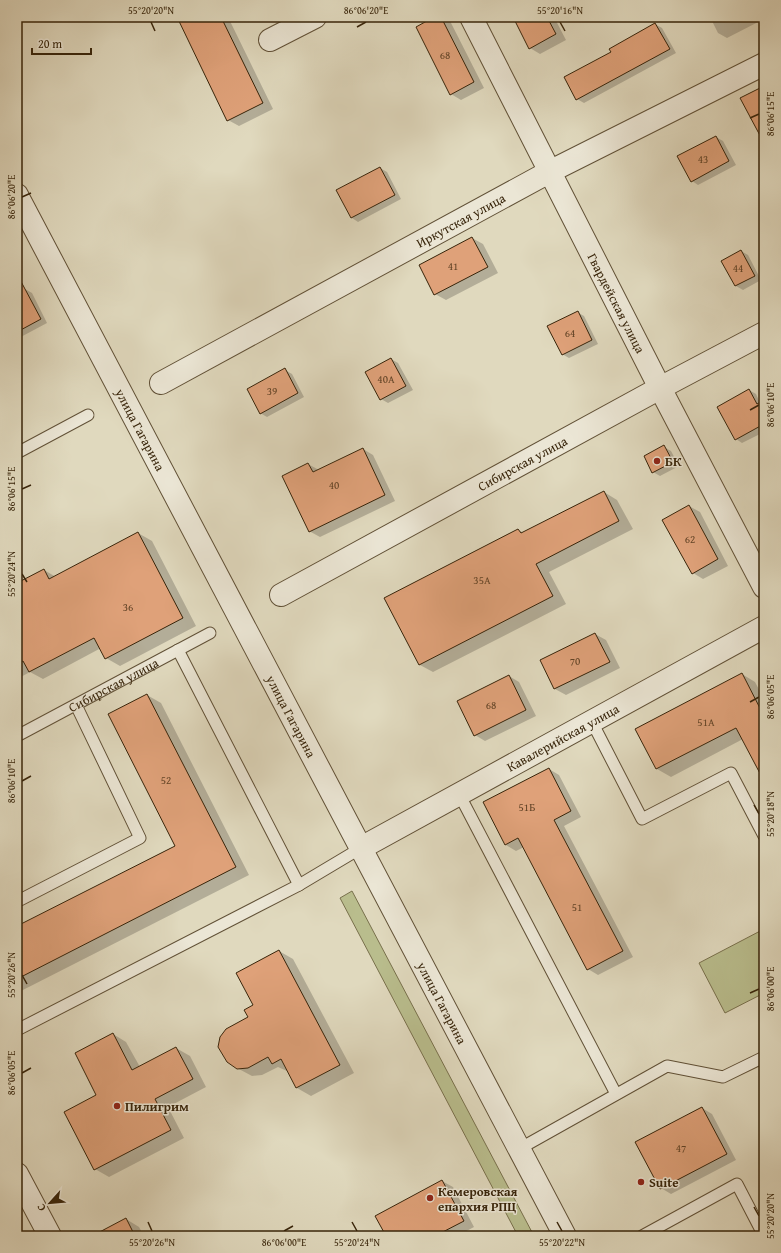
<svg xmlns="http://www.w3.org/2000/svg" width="781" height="1253" font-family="'Gentium Book Plus',serif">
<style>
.green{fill:#b9bd8d;stroke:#78704c}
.shadow{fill:#0003}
.building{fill:#dfa179;stroke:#37240a}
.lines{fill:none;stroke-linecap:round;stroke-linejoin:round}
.service-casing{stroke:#615137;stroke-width:13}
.minor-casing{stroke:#615137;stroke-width:24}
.tertiary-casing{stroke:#615137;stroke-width:24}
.service{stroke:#ebe6d5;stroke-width:11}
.minor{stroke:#ebe6d5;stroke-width:22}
.tertiary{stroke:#ebe6d5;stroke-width:22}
.ticks{fill:none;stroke:#37240a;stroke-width:1.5}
.poi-dot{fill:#8f2418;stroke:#ebe6d5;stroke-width:1.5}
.labels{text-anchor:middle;stroke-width:3;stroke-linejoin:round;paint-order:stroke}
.number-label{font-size:11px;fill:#614326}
.street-label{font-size:13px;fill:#37240a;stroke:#ebe6d5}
.poi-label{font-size:13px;font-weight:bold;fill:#37240a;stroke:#ebe6d5;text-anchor:start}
.neatline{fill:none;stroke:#37240a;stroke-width:1.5}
.ticks-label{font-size:10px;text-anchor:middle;fill:#37240a}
</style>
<rect width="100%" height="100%" fill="#e0d9be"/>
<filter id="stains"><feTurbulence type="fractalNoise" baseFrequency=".005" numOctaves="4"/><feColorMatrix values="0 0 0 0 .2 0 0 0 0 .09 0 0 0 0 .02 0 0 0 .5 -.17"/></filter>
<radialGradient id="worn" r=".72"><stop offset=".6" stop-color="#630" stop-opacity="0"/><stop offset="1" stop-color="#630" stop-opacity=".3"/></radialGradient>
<path class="green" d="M352 891 534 1236H518L340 898Z
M764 929V993L725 1013 699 963Z"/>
<path class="shadow" d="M178 17H228L273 109 239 126 228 120Z
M436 17H442L450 21 484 88 461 100 451 94Z
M514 17H554L566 40 540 54 530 48Z
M710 17H764V19L727 38 718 33Z
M655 24 662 28 676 53 584 103 577 99 612 52Z
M716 137 723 141 736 165 698 185 692 181Z
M380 168 387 172 401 199 358 222 352 218Z
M472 238 483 244 498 273 446 300 435 294Z
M741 251 748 255 761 280 743 290 736 286Z
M25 289 32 293 47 323 17 339V293Z
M577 312 584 316 598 344 569 358 562 354Z
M391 359 398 363 413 390 388 403 381 399 366 372Z
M285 370 292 374 304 397 267 417 260 413Z
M749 390 756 394 760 403 764 404V432L742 443 736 439Z
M664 447 671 451 679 466 660 476 653 472Z
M363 449 373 455 395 501 320 537 309 531 308 464 319 470Z
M604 492 617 500 633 529 549 572 566 604 433 672 420 665 518 530 524 533Z
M689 506 700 512 728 566 703 579 693 573Z
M138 533 152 541 196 626 120 666 106 658 101 648 43 679 30 672 17 679V585L44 570 56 577Z
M595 634 606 640 620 668 566 695 555 689 541 660Z
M742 674 755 682 764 699V779L743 739 671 777 657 769 636 729Z
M509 676 519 682 536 716 485 741 475 735Z
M147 695 161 703 249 875 17 993V928L177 846Z
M549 769 559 775 581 817 564 826 633 957 598 975 588 969 524 847 516 851 506 845Z
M279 951 293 959 354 1073 311 1096 297 1088 288 1070 287 1071 278 1067 262 1075 252 1076 237 1068 249 1018Z
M113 1034 126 1042 140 1067 176 1048 190 1056 206 1087 168 1107 184 1138 109 1177 95 1169Z
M702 1108 712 1114 736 1160 671 1194 661 1188Z
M442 1181 453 1187 474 1227 457 1236H387Z
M126 1219 139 1227 144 1236H94Z"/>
<path class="building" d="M177 17H221L263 103 227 121Z
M434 17H441L474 82 450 95 416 27Z
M513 17H547L556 34 529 49Z
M655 23 670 49 576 100 564 77 611 52 609 49Z
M764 86V143L740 98Z
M716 136 729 161 691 182 677 156Z
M380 167 395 195 351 218 336 190Z
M472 237 488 267 434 295 419 265Z
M741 250 755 276 735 286 721 261Z
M17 274 41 319 17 332Z
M578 311 592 340 562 355 547 326Z
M391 358 406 386 380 400 365 372Z
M285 368 298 393 260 414 247 389Z
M749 389 757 404 764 400V424L735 440 717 407Z
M664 445 673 462 652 473 644 456Z
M363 448 385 495 309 532 282 476 308 463 313 472Z
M604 491 619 521 536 564 553 596 419 665 384 598 518 529 521 533Z
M689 505 718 559 692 574 662 520Z
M138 532 183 618 105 659 94 638 29 672 23 661 17 664V583L44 569 49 579Z
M595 633 610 662 554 689 540 660Z
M742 673 764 716V781L736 728 656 769 635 729Z
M509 675 526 710 474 736 457 701Z
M147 694 236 867 17 979V926L175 846 108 714Z
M549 768 571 811 554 820 623 951 587 970 518 838 505 845 483 802Z
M279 950 340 1065 296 1088 281 1059 272 1064 268 1057 248 1068 237 1069 227 1062 218 1047 220 1037 226 1029 248 1017 244 1010 253 1005 236 973Z
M113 1033 132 1070 176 1047 193 1079 155 1099 171 1130 94 1170 64 1112 96 1095 75 1053Z
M702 1107 727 1154 660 1189 635 1142Z
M442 1180 464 1221 435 1236H386L375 1216Z
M126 1218 135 1236H92Z"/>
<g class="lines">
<g class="service-casing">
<g id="service">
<path d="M17 453 88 415"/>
<path d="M178 650 299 885"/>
<path d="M592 722 642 819 731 773 764 836"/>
<path id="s1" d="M17 736 210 633"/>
<path d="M459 794 616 1094"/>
<path d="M17 898 18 901 140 838 76 705"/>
<path d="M17 1030 299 885 361 848"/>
<path d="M519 1149 667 1066 723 1077 764 1057"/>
<path d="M642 1236 737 1184 764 1236"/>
</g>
</g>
<g class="minor-casing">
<g id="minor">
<path id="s2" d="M471 17 660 388 764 587"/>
<path d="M270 40 315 17"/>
<path id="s3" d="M161 383 549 172 764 64"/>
<path id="s4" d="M281 595 660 388 764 333"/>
<path id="s5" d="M361 848 764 627"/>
<path d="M17 1174 50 1236"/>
</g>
</g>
<g class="tertiary-casing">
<g id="tertiary">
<path id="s6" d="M17 195 565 1236"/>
</g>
</g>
<use href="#service" class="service"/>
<use href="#minor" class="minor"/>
<use href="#tertiary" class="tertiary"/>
</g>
<path class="ticks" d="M151 22 155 31M560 22 565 31M357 27 366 22M750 118 759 114M22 197 31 193M750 410 759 405M22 489 31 485M22 574 27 582M750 702 759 697M22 781 31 776M754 805 759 814M22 975 27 984M750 993 759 989M22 1073 31 1068M754 1207 759 1216M148 1222 152 1231M352 1222 357 1231M557 1222 562 1231M284 1231 293 1226"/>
<g class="poi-dot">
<circle cx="657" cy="461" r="4"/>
<circle cx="117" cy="1106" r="4"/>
<circle cx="641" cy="1182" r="4"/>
<circle cx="430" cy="1198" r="4"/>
</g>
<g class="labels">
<g class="number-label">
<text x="445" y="59">68</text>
<text x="703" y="163">43</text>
<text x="453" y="270">41</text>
<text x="738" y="272">44</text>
<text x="570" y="337">64</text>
<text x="386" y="383">40А</text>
<text x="272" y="395">39</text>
<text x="334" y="489">40</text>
<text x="690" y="543">62</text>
<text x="482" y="584">35А</text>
<text x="128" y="611">36</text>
<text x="575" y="665">70</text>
<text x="491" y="709">68</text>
<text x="706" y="726">51А</text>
<text x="166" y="784">52</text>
<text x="527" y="811">51Б</text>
<text x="577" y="911">51</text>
<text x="681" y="1152">47</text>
</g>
<g class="street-label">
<text dy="5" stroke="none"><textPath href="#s3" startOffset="341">Иркутская улица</textPath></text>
<text dy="5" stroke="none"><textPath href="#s2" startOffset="321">Гвардейская улица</textPath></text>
<text dy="5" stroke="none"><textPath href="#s6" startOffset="265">улица Гагарина</textPath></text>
<text dy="5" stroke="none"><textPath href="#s4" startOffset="275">Сибирская улица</textPath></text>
<text dy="5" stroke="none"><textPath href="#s1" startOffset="109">Сибирская улица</textPath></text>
<text dy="5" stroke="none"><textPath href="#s6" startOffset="589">улица Гагарина</textPath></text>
<text dy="5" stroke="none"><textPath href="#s5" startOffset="230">Кавалерийская улица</textPath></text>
<text dy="5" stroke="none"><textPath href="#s6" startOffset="913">улица Гагарина</textPath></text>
</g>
<g class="poi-label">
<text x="665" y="466">БК</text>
<text x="125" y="1111">Пилигрим</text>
<text x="649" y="1187">Suite</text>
<text x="438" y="1196">Кемеровская<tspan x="438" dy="15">епархия РПЦ</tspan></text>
</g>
</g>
<rect width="781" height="1253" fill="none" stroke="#e0d9be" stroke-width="44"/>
<g transform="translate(50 1203) rotate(243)" stroke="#ebe6d5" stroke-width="3" paint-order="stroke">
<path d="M0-3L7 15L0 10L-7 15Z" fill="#37240a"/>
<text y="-6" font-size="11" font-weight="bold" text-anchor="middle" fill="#37240a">С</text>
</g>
<path d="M32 48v6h59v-6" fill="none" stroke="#37240a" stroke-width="2"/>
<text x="38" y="48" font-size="12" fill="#37240a" stroke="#ebe6d5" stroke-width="3" paint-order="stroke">20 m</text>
<rect x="22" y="22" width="737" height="1209" class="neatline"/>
<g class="ticks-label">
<text x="151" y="14">55°20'20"N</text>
<text x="366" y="14">86°06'20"E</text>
<text x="560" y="14">55°20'16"N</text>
<text transform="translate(770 114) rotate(-90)" y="4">86°06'15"E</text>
<text transform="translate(11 197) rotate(-90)" y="4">86°06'20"E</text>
<text transform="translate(770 405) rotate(-90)" y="4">86°06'10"E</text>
<text transform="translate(11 489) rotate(-90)" y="4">86°06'15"E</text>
<text transform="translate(11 574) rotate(-90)" y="4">55°20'24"N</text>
<text transform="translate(770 697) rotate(-90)" y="4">86°06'05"E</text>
<text transform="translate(11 781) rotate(-90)" y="4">86°06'10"E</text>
<text transform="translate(770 814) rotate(-90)" y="4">55°20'18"N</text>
<text transform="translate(11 975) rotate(-90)" y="4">55°20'26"N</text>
<text transform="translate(770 989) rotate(-90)" y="4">86°06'00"E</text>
<text transform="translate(11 1073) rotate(-90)" y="4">86°06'05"E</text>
<text transform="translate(770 1216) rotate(-90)" y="4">55°20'20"N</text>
<text x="152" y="1246">55°20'26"N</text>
<text x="284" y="1246">86°06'00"E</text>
<text x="357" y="1246">55°20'24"N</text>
<text x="562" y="1246">55°20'22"N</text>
</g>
<rect width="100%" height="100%" filter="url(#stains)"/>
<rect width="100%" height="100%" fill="url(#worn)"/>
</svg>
